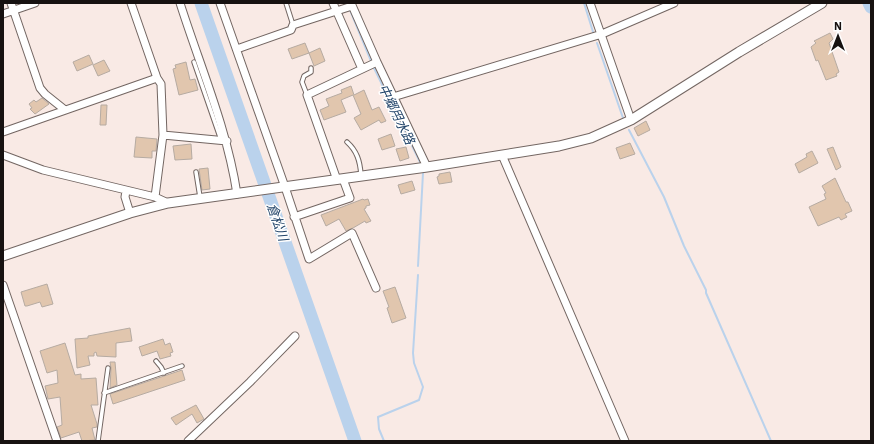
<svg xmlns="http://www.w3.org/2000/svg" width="874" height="444" font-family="'IBM Plex Sans','Noto Sans JP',sans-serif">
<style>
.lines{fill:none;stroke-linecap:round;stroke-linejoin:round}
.stream{stroke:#bad2ec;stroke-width:2}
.river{stroke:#bad2ec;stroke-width:13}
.building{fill:#e1c6ae;stroke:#b6aba2}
.lane-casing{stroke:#736662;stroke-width:5.5}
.street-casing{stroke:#736662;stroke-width:9}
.secondary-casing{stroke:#736662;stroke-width:11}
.lane{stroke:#fff;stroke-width:3.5}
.street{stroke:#fff;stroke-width:7}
.secondary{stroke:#fff;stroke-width:9}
.labels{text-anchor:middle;stroke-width:3;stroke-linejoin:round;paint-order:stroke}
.water-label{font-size:13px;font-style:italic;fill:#23456a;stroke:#fff}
</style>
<rect width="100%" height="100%" fill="#f9eae5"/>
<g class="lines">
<path class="stream" d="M584 3 594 35
M350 10 371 61
M597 43 623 118
M373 66 420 162
M629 130 664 197 684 246 706 290V293L771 441
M418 266 423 173
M384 441 379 429 378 417 419 400 423 387 414 363 413 353 418 275"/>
<path class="river" d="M201 3 355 441
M869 3 871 7"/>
</g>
<path class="building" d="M830 33 833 39 829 43 839 72 836 74 837 76 826 80 818 60 816 61 811 47 816 43 814 41Z
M305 43 309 53 292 59 288 49Z
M320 48 325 61 314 66 309 53Z
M89 55 93 64 77 71 73 62Z
M104 60 110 71 98 76 93 65Z
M186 62 190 80 195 79 198 90 179 95 173 69 176 68 175 65Z
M351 86 354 95 364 90 372 110 379 107 386 121 381 123 379 120 361 130 354 118 361 114 353 95 341 100 346 112 324 120 320 110 329 106 326 99 342 93 341 90Z
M42 98 49 104 35 114 30 109 32 108 29 104 34 100 36 102Z
M101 105H107L106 125H100Z
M646 121 650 130 638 136 634 128Z
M391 134 395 146 382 150 378 139Z
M136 137 157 139 156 151H152V158L134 157Z
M630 143 635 154 620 159 616 148Z
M191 144 192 159 175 160 173 146Z
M406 147 409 158 400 161 396 149Z
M833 147 841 167 836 170 827 149Z
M812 151 818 163 799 173 795 164 807 157 806 154Z
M208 168 210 189 202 190 199 169Z
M450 172 452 182 439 184 437 177 439 176V174Z
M835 178 846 202H848L852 211 845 214 847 217 841 220 839 217 818 226 809 207 826 199 824 194 826 193 822 186Z
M412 181 415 190 401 194 398 185Z
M363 199 364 200 368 199 370 205 366 206V208L364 209 371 221 366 223 365 221 353 228 346 231 339 219 326 226 321 215Z
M47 284 53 304 42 307 40 302 27 306H25L21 292Z
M395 287 406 318 392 323 387 308 389 307 383 291Z
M130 328 132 341 116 343V357L97 356 96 352 94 353V356H88L90 365 77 368 75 339 88 338V336Z
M163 339 165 345 170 343 173 352 170 353 171 356 160 359 157 351 142 356 139 347Z
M65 343 75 375 81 374V379L96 378 98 405H91L97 424V427L92 428 95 440 82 441 79 432 61 438 57 427 62 425 60 397 48 399 45 386 58 383 57 370 47 373 40 351Z
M110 362H115L117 385 110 388 111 368Z
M182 370 185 380 113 404 110 394Z
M196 405 204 419 197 423 192 414 176 425 171 418Z"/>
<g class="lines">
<g class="lane-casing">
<path id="lane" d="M286 3 293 25
M194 62 221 140
M307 95 302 82 304 76 311 72V68
M347 142C357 151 360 161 361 175
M196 172 200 197
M156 361 161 367 164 373
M104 393 182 366
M98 441 108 368"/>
</g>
<g class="street-casing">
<path id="street" d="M11 3 40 88 45 94 65 110
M131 3 157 78
M180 3C200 66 227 128 237 194
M220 3 285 187 309 259 352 233 376 288
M333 3 362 69
M351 3 377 62 427 167
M590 3 631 120
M3 14 35 3
M237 49 291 30 293 25 352 6
M393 97 602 34 674 3
M3 132 157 78 161 84 163 135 155 197
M163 135 227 141
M3 155 43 170 155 197 168 203
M502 155 625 441
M337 180 307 95 377 62
M126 191 125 197 130 213
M294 217 350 198 343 179
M3 285 57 441
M188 441 250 382 295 336"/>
</g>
<g class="secondary-casing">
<path id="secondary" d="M3 256 130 213 168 203 427 167 559 146 591 138 631 120 739 52 822 3"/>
</g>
<use href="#lane" class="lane"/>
<use href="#street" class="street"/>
<use href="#secondary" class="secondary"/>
</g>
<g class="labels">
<g class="water-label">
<text transform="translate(397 114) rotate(64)" y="5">中郷用水路</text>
<text transform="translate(278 222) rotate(71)" y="5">倉松川</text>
</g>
</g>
<rect width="874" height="444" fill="none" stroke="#171211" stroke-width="8"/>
<g transform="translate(838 36)" stroke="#ffffff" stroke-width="3" paint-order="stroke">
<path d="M0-3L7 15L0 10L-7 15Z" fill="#171211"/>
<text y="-6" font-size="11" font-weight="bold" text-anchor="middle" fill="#171211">N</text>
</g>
</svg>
